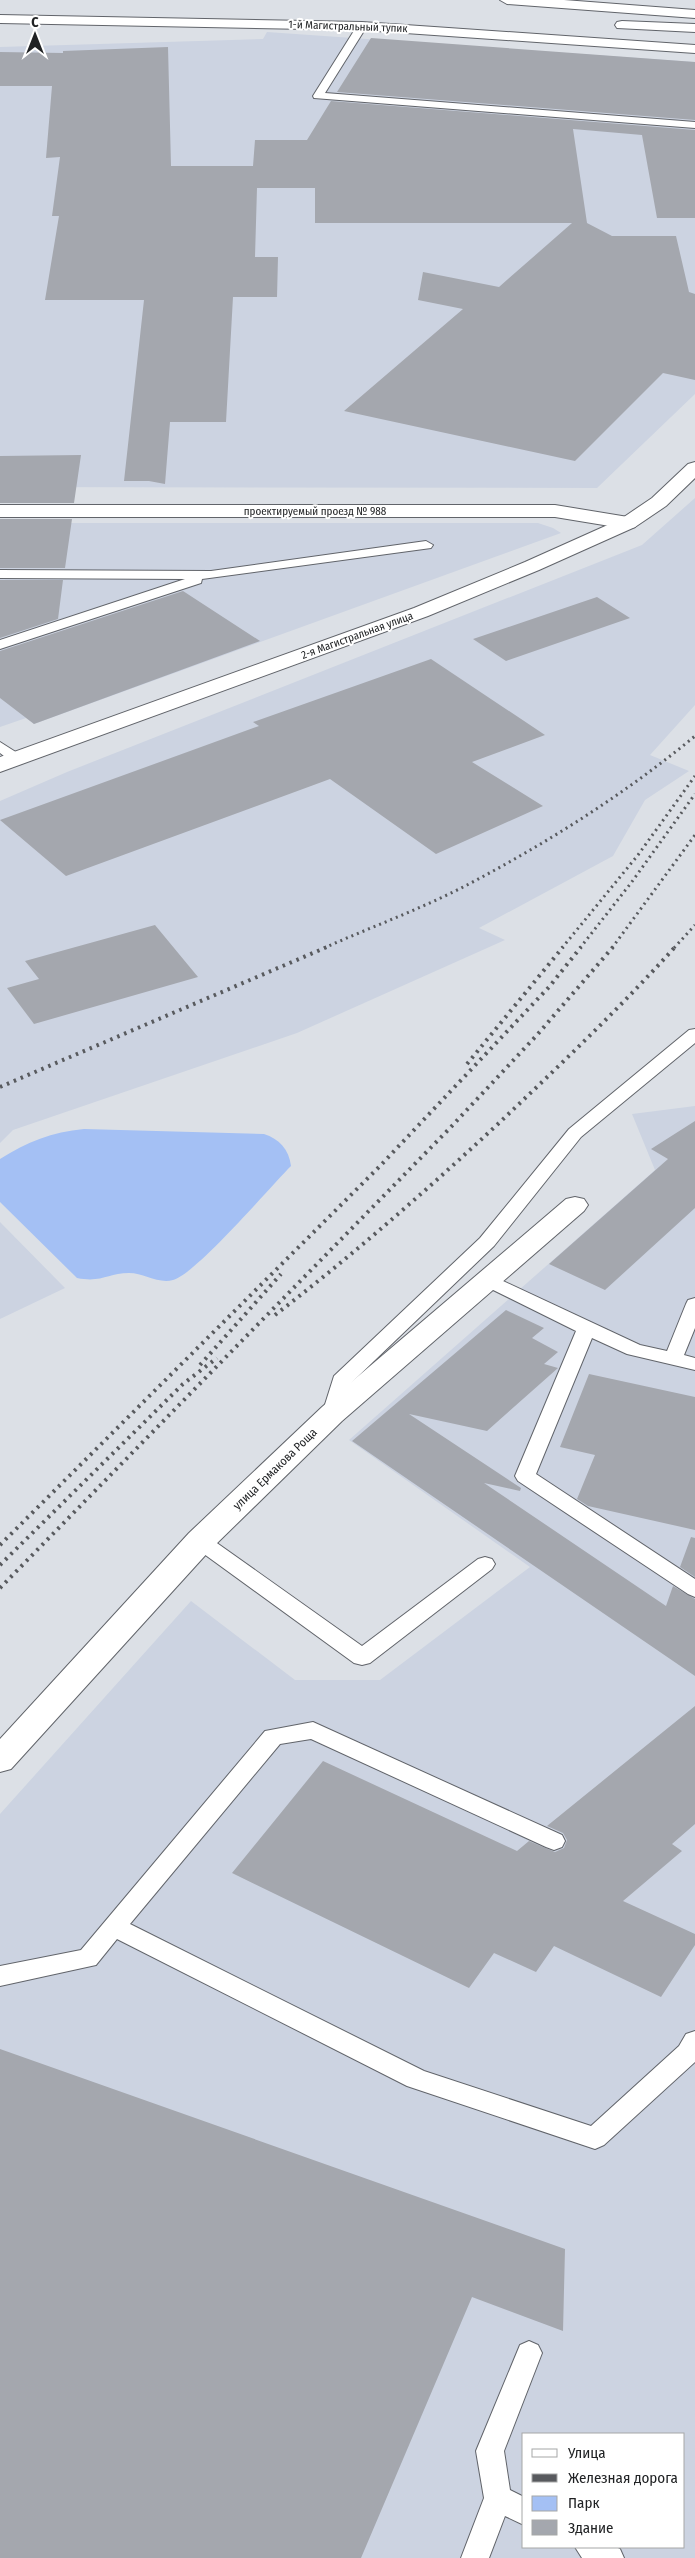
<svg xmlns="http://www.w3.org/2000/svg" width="695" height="2558" font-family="'Fira Sans Condensed',sans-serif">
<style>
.built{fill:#ccd3e1;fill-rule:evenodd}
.green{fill:#a4c0f4}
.building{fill:#a4a7ae}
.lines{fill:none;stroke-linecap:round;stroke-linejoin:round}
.lane-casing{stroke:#61646a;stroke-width:2}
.street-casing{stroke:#61646a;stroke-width:2}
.secondary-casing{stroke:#61646a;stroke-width:2}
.primary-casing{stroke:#61646a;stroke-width:2}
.lane{fill:#fff;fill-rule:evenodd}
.street{fill:#fff;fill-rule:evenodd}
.secondary{fill:#fff;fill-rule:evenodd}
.primary{fill:#fff;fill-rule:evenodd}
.rail-far1{stroke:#585a5e;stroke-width:3;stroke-dasharray:2 4;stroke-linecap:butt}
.rail{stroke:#585a5e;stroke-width:4;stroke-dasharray:2.5 5;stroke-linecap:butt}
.labels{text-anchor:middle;stroke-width:4;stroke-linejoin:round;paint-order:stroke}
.far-street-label{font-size:11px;fill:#202224;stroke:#fff}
.street-label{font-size:12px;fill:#202224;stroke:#fff}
</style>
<rect width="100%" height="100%" fill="#dce0e6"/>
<path class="built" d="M267 32 695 62V394L597 488 0 487V47L263 39Z
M695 498V705L650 755 689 771 645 800 613 856 479 928 505 940 297 1033 13 1130 0 1143V801L67 772 642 545Z
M0 523H538L553 528 561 533 34 724 26 718 0 727Z
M695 1106V2558H0V1814L191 1601 295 1680H380L530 1567 349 1440 655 1170 632 1114ZM524 2434H684V2547H524Z
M0 1222 65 1288 0 1319Z"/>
<path class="green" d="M84 1129 264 1134C279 1139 289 1149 291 1166 270 1187 196 1274 173 1280 158 1284 144 1273 129 1273 108 1273 102 1283 77 1278L0 1202V1159C27 1142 52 1132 84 1129Z"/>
<path class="building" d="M371 38 695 62V120L337 92Z
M168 47 171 166H253L255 140H307L331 101 695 130V218H657L642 135 573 129 587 223 612 236H676L689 292 695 294V380L663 373 575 461 344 411 463 309 418 300 423 272 499 287 572 223H315V188H257L255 257H278L277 297H233L226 422H170L165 484 149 481H124L144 300H45L59 216H52L60 157 46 158 52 86H0V52L63 53V51Z
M81 455 74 503H0V456Z
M0 519H72L65 568H0Z
M0 580H63L58 619 0 638Z
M183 591 260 641 34 724 0 698V651Z
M597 597 630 618 506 661 473 639Z
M431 659 545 735 472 762 543 806 436 854 330 779 66 876 0 820 259 726 253 722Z
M155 925 198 977 34 1024 7 988 39 979 25 961Z
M695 1121V1208L605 1290 549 1264 668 1159 651 1149Z
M506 1310 544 1328 532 1338 558 1352 544 1364 558 1368 487 1431 409 1414 521 1488 520 1491 484 1483 666 1606 673 1586 695 1599V1676L352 1441Z
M589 1374 695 1397V1530L588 1506 577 1499 595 1455 560 1447Z
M691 1537 695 1538V1577L680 1567Z
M695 1706V1824L672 1844 682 1851 623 1901 695 1934V1945L661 1997 554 1946 536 1972 494 1953 469 1988 232 1873 323 1761 517 1851 529 1841 555 1852 564 1848 567 1840 563 1833 547 1826Z
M0 2049 565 2249 563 2331 472 2297 361 2558H0Z"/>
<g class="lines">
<g class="lane-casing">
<path id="lane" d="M362 23 367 26 325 93 695 122V128L314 98 313 96 357 26Z
M426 541 433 545 431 548 202 579 201 583 0 649V640L185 579 0 578V570L211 571Z
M0 742 22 756 25 759 22 762H12L0 753Z
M695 1029V1043L581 1137 494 1246 350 1384 339 1419 332 1421 325 1419 322 1414 334 1376 480 1238 569 1129 689 1030Z
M488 1274 640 1345 667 1351 686 1304 688 1300 695 1298V1328L684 1355 695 1358V1370L627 1354 592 1338 536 1474 695 1579V1597L688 1594 518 1481 515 1476 576 1331 481 1284 479 1280 481 1276Z
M200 1534 207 1536 362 1646 478 1559 485 1557 492 1559 495 1564 492 1569 370 1663 362 1665 354 1663 193 1546 190 1541 193 1536Z
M313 1722 562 1835 565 1841 562 1847 554 1850 546 1847 311 1739 280 1744 130 1924 424 2071 591 2126 679 2046 686 2034 695 2031V2062L604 2145 595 2149 407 2086 117 1939 96 1965 0 1986V1966L81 1950 265 1731Z
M529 2341 538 2345 542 2353 504 2451 510 2490 524 2497V2525L505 2516 489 2558H461L484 2498 476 2451 520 2345Z
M575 2547H616L620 2549 624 2558H582Z"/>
</g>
<g class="street-casing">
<path id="street" d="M0 505H555L628 517 635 519 638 523 635 527 628 529 555 517H0Z
M575 1197 584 1199 588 1205 584 1211 342 1421 211 1549 11 1769 0 1772V1739L189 1533 322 1407 566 1199Z"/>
</g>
<g class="secondary-casing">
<path id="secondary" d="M0 15 362 22 695 45V53L362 30 0 23Z
M622 21 695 24V32L617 28 615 25 617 22Z
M695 462V478L666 506 635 527 539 570 428 616 0 772V757L414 608 525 562 621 519 652 498 688 464Z"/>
</g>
<g class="primary-casing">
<path id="primary" d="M500 0H564L695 10V18L507 4Z"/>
</g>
<use href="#lane" class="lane"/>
<use href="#street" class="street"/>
<use href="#secondary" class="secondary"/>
<use href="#primary" class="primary"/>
<path class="rail-far1" d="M324 948C371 927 421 909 467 885 547 843 625 794 695 736
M562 948 638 855 695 776
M580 948 631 883 695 794
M612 948 695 835
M674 948 695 925"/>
<path class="rail" d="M467 1064 563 947
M0 1087 327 947
M275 1315C353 1255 427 1190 499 1123 559 1066 620 1008 675 947
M200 1365 281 1274
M0 1545 380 1166 549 987 581 947
M0 1565 183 1384 217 1358
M0 1588 450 1128 537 1035 613 947"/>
</g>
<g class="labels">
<g class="far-street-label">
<text transform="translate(348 26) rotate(2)" y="4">1-й Магистральный тупик</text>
<text x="315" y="515">проектируемый проезд № 988</text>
<text transform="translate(357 635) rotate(-20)" y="4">2-я Магистральная улица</text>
</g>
<g class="street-label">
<text transform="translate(275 1469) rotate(-44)" y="4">улица Ермакова Роща</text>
</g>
</g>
<rect x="522" y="2433" width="162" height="115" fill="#ffffff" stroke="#a6a7a7"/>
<rect x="532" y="2449" width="25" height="8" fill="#ffffff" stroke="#a6a7a7"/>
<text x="568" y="2458" font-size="15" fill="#202224">Улица</text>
<rect x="532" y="2474" width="25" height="8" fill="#585a5e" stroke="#a6a7a7"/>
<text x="568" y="2483" font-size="15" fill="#202224">Железная дорога</text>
<rect x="532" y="2496" width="25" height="15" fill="#a4c0f4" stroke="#a6a7a7"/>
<text x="568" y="2508" font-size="15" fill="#202224">Парк</text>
<rect x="532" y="2520" width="25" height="15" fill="#a4a7ae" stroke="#a6a7a7"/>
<text x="568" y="2533" font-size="15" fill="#202224">Здание</text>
<g transform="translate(35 35)" stroke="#ffffff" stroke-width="4" paint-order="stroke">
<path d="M0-4L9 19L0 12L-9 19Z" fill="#202224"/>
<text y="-8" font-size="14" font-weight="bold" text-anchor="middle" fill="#202224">С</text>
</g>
</svg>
